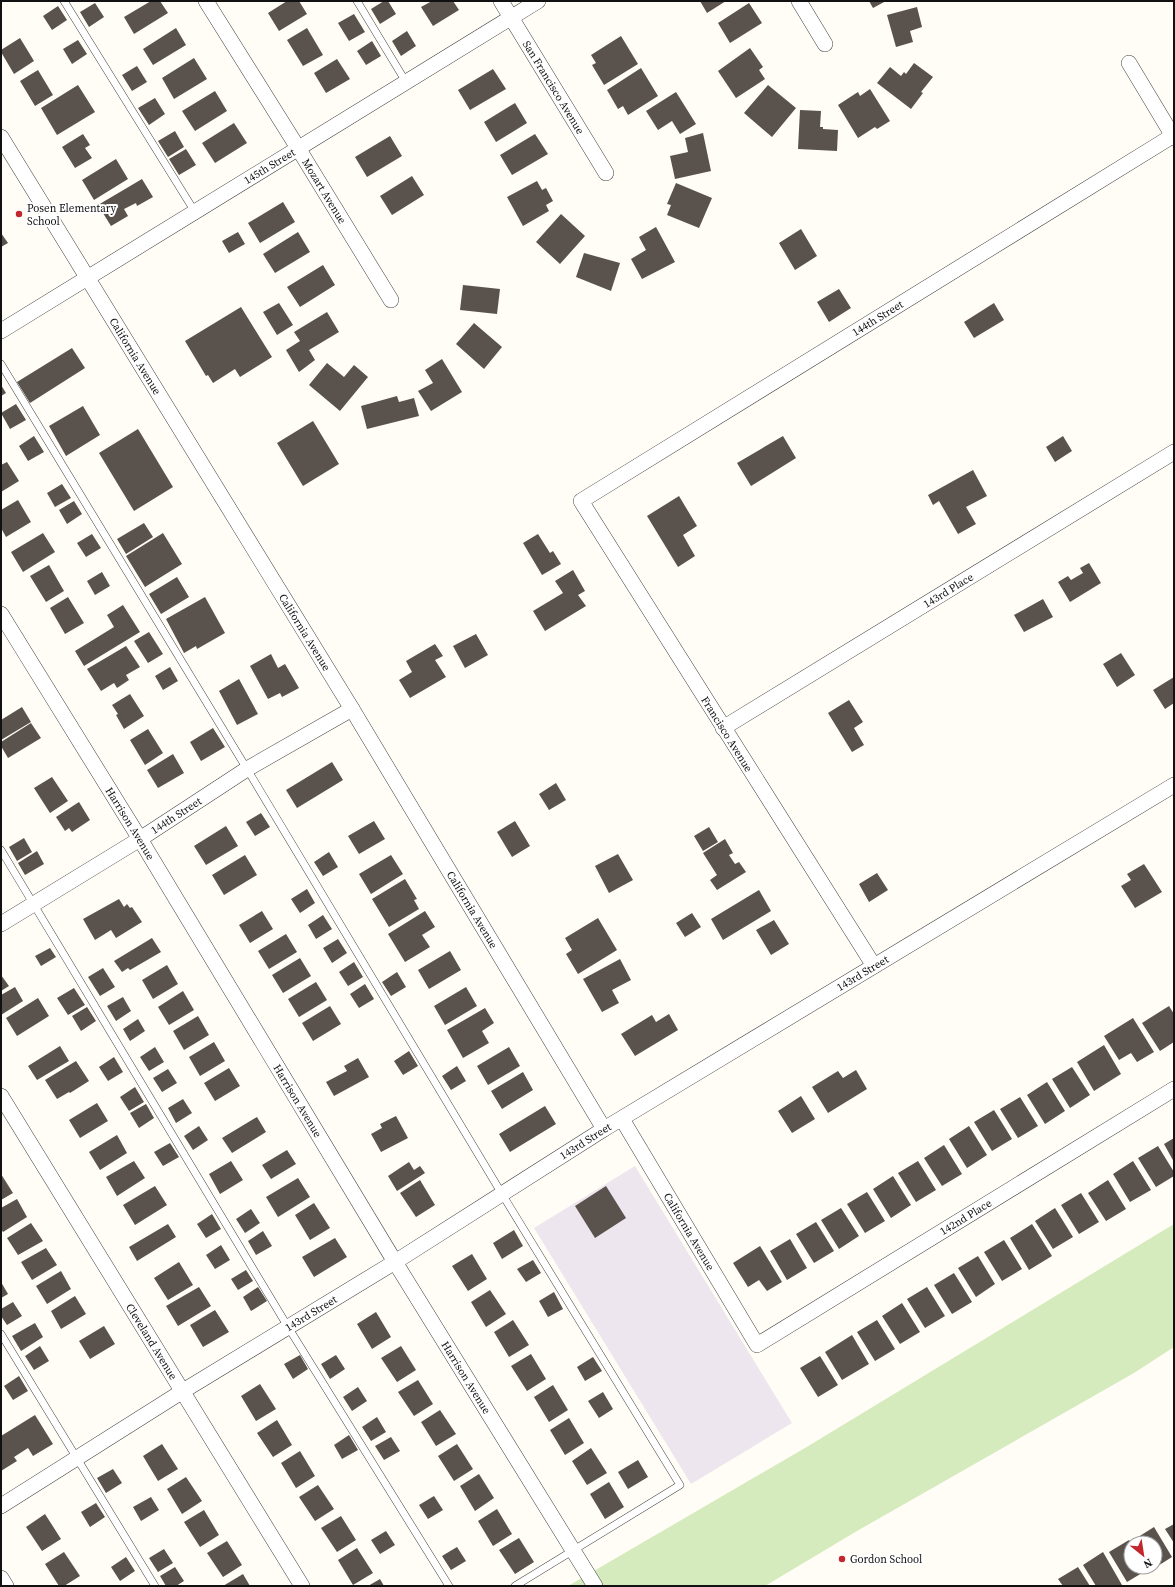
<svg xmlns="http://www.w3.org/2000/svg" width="1175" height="1587" font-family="'Source Serif 4',serif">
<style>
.industrial{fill:#eee6ef}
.green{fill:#d5ebbd}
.building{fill:#5a524d}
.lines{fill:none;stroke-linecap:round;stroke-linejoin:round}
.service-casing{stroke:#444;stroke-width:8}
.minor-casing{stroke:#444;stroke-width:16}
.service{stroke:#fff;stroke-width:7}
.minor{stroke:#fff;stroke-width:15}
.poi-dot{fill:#c4262e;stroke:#fff;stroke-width:1.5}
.labels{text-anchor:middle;stroke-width:4;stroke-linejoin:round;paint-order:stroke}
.street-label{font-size:11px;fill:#111;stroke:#fff}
.poi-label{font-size:11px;fill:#111;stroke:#fff;text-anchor:start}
</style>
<rect width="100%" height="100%" fill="#fffdf5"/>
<path class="industrial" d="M635 1166 792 1423 691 1484 534 1228Z"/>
<path class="green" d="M1174 1224V1347L1134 1373 857 1531 765 1586H568L805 1448Z"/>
<path class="building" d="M151 1H160L168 13 134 34 124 17Z
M287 1H299L307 14 279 31 268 13Z
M384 1H388L396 14 380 24 371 9Z
M432 1H453L459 10 433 26 421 7Z
M700 1H726L707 13Z
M869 1H886L873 8Z
M95 3 104 17 89 27 80 12Z
M749 3 762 23 730 43 718 23Z
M58 6 67 20 52 30 43 16Z
M917 7 922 27 910 31 913 42 896 47 887 15Z
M354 14 365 32 349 41 338 23Z
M176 28 186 45 153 65 143 49Z
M307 28 323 55 303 66 287 40Z
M407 31 416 46 401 56 392 41Z
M621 36 638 64 604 85 592 65 596 63 591 55Z
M20 38 34 61 14 74 1 52V50Z
M78 40 87 54 72 64 63 49Z
M372 41 381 56 366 65 357 51Z
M750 48 763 67 759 70 765 79 736 98 718 71Z
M194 58 207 79 174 99 162 78Z
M337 59 350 79 326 93 314 73Z
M914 63 933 77 921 92 923 93 911 109 877 83 890 67 901 76 904 72 906 74Z
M137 66 147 82 132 91 122 75Z
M641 68 658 96 628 115 623 106 618 109 607 90Z
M493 69 506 89 470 110 458 90Z
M38 70 53 95 35 106 20 81Z
M78 85 95 112 57 135 41 108Z
M768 85 796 108 772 137 744 113Z
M870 89 890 121 877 129 875 127 858 138 838 105 858 92 860 96Z
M215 91 227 111 195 131 182 111Z
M676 92 696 124 680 134 672 121 658 130 646 111Z
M155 98 165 114 149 125 138 108Z
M515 103 527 123 496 142 484 122Z
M800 110 821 111 820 127H823V129L838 130 837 151 798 149Z
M234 123 247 143 215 163 202 143Z
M175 131 184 147 168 157 158 141Z
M703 133 711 171 675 179 670 156 688 152 685 138Z
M83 134 90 145 85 148 92 158 75 168 62 147Z
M535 134 548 154 512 175 500 155Z
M390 136 402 156 367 177 355 157Z
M186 149 196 165 179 175 169 159Z
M116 159 128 179 94 200 82 180Z
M412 176 424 195 392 215 380 196Z
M142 179 153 197 137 206 136 203 124 209 128 216 111 226 98 205Z
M537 181 542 190 546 188 553 201 546 205 549 211 523 226 507 197Z
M676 183 712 198 699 228 667 215 671 205 667 204Z
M283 202 295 222 260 243 248 223Z
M561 214 585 236 560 264 536 242Z
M656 227 675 262 642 279 631 259 646 250 639 237Z
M801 229 817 256 795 270 779 243Z
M238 232 245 244 229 253 222 241Z
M298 232 310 252 275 273 263 254Z
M1 233 8 243 1 247Z
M584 253 620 263 611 291 576 277Z
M323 265 335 285 300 307 287 287Z
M463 285 500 289 497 314 460 310Z
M839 289 851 308 829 322 817 302Z
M279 303 293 325 277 335 263 312Z
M994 303 1004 320 974 338 964 322Z
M241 307 272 357 240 377 235 369 213 383 208 375 206 376 185 341Z
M327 312 339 332 309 350 315 360 299 372 286 350 300 341 294 332Z
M474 323 502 347 484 369 456 344Z
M72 348 85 368 30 403 17 382Z
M442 359 462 392 431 411 418 391 433 383 425 370Z
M327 363 344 377 354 365 368 377 340 411 309 385Z
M1 385 6 393 1 396Z
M397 396 399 402 414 398 419 416 367 429 361 406Z
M16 404 26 420 10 429 1 413Z
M83 406 100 435 66 456 49 426Z
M313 421 339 464 303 486 277 443Z
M138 429 173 487 134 511 99 453Z
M34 436 44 452 28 461 19 446Z
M783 436 796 458 751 486 737 463Z
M1063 436 1072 451 1055 462 1046 447Z
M7 462 19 481 1 492V465Z
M973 470 987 496 966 507 976 524 958 534 939 501 933 505 928 495Z
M62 484 71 498 55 507 47 493Z
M679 496 697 526 683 535 695 556 678 567 647 516Z
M18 500 31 522 6 537 1 528V510Z
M74 501 82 514 67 524 59 510Z
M144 523 153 537 126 554 117 539Z
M43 533 55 552 23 572 11 552Z
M163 533 182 564 145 587 126 556Z
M92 534 101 548 86 557 77 543Z
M538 534 550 553 553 551 561 564 542 575 523 543Z
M1089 563 1101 583 1070 602 1058 582 1068 576 1071 580 1083 573 1080 568Z
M49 565 64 591 46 602 30 576Z
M573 570 585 591 578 595 586 606 545 631 533 611 563 593 555 581Z
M102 572 110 586 95 595 87 581Z
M177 577 189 597 161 614 149 594Z
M68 597 84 623 65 634 50 608Z
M205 597 225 633 197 649 196 646 184 653 166 619Z
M1043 599 1053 617 1024 632 1014 615Z
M123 605 140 632 84 666 75 651 114 627 107 615Z
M149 632 163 654 148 663 134 641Z
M476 634 488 655 465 668 453 646Z
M435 644 443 656 435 660 446 677 410 698 399 680 412 672 406 661Z
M126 646 140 667 126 675 129 680 117 688 114 683 101 691 87 669Z
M1121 653 1135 675 1117 687 1103 664Z
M271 654 278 668 285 664 299 688 282 697 280 693 268 699 250 666Z
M170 667 178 681 163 690 155 676Z
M1174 677V703L1165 709 1153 690Z
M239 679 258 714 237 725 219 691Z
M130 694 144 716 124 729 116 715 118 714 112 705Z
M849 700 863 722 854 728 864 745 852 752 828 713Z
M22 707 31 722 1 740V720Z
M31 723 41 738 8 758 1 746V742Z
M213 728 225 747 201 761 190 742Z
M148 729 163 753 145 765 130 740Z
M173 754 184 773 158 788 147 770Z
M332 762 343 780 297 808 286 790Z
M52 777 68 801 50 813 34 788Z
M556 783 566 800 549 810 539 794Z
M79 802 90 820 72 832 69 828 65 831 56 817Z
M261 813 270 827 255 836 246 822Z
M374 821 385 839 359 854 348 836Z
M515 821 530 846 512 857 497 832Z
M226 826 238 846 206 865 194 846Z
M709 827 718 842 703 851 694 836Z
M24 838 32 852 17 861 9 847Z
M725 839 733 853 729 855 735 864 739 862 746 872 717 890 710 880 717 875 703 853Z
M37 851 44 864 25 875 18 863Z
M329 852 338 867 323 876 314 862Z
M618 854 633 880 609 893 595 866Z
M245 855 257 875 224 895 212 875Z
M391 855 403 874 371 894 359 874Z
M1144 864 1162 892 1135 908 1121 886 1131 880 1127 874Z
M877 873 888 890 869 902 859 884Z
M405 879 417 899 414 900 419 909 389 927 372 899Z
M307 889 315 903 300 913 291 899Z
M759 890 771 911 723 940 711 919Z
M119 899 124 907 127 904 130 908 132 907 142 922 116 938 111 930 95 940 83 919Z
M262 911 273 929 250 943 239 925Z
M425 911 435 927 422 935 430 947 405 962 388 934Z
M692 913 701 927 685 937 676 923Z
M323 915 332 929 316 939 308 925Z
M598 918 617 950 578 974 566 954 572 950 565 938Z
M774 920 789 944 771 955 756 930Z
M286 934 297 952 269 969 258 951Z
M152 938 161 952 130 970 128 968 122 972 114 961Z
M338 939 347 953 332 963 323 948Z
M50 948 56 957 41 966 35 956Z
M450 951 461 970 429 989 418 970Z
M300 958 311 976 283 993 272 975Z
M620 959 631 980 612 990 619 1003 602 1012 583 979Z
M354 962 363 977 348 986 339 972Z
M167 965 178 984 153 999 142 980Z
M103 968 115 987 100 996 88 977Z
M397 972 406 987 391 996 382 982Z
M1 975 9 986 1 991Z
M316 982 327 1000 299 1017 288 999Z
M365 984 374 999 359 1008 350 994Z
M15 987 23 1001 1 1015V995Z
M466 987 477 1006 445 1025 434 1006Z
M74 988 85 1005 68 1015 57 998Z
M183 991 194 1010 169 1025 158 1007Z
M123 997 131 1011 116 1021 107 1006Z
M38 998 49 1016 17 1036 6 1018Z
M330 1006 341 1024 313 1041 302 1023Z
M1169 1006 1174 1014V1042L1160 1051 1142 1023Z
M87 1007 96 1021 81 1031 72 1016Z
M485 1008 494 1023 482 1031 489 1043 463 1058 447 1030Z
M669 1014 678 1030 635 1056 621 1034 652 1015 656 1022Z
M198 1016 209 1035 184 1050 173 1031Z
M1133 1018 1154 1052 1137 1062 1131 1053 1119 1060 1104 1036Z
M138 1019 145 1031 130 1041 123 1029Z
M214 1042 225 1061 200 1076 189 1057Z
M1104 1045 1121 1074 1094 1091 1077 1062Z
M60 1046 69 1061 37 1080 28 1066Z
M155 1047 164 1062 149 1071 140 1057Z
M509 1047 520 1066 488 1085 477 1066Z
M409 1051 418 1066 403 1075 394 1061Z
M114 1057 123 1072 108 1081 99 1067Z
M358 1058 369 1077 334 1096 326 1082 347 1071 344 1066Z
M76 1061 89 1081 70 1093 69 1092 57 1099 45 1080Z
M457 1066 466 1081 451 1090 442 1076Z
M1072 1067 1090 1095 1070 1108 1052 1079Z
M229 1068 240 1086 215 1101 204 1083Z
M168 1069 177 1083 162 1092 153 1078Z
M856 1070 867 1089 828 1113 812 1087 838 1071 843 1078Z
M523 1072 533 1090 502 1109 491 1091Z
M1047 1082 1065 1111 1045 1124 1027 1095Z
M135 1087 144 1102 129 1111 120 1097Z
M801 1096 815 1119 792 1133 778 1111Z
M1020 1097 1038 1126 1018 1138 1000 1109Z
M183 1099 192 1113 176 1123 168 1108Z
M97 1103 108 1121 80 1138 69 1120Z
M146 1104 154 1118 139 1128 130 1113Z
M545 1106 556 1124 510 1152 499 1134Z
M994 1110 1012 1139 992 1151 974 1122Z
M396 1116 408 1138 381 1152 371 1134 382 1128 380 1124Z
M257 1117 266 1132 232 1153 222 1138Z
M199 1126 208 1140 193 1150 184 1136Z
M969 1126 987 1155 967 1168 949 1139Z
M117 1135 127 1153 100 1170 89 1152Z
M1174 1138V1162L1164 1144Z
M170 1143 179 1157 163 1166 154 1152Z
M944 1145 962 1174 942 1186 924 1158Z
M1158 1146 1174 1172V1176L1156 1187 1138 1158Z
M287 1150 296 1164 271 1179 262 1165Z
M134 1161 145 1178 117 1196 106 1177Z
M231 1161 243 1180 220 1194 209 1174Z
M918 1161 936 1190 916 1202 898 1173Z
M1133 1161 1151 1190 1130 1202 1113 1174Z
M409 1162 414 1170 420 1166 425 1173 397 1191 388 1176Z
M1 1174 13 1193 1 1200Z
M893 1176 911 1205 891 1218 873 1189Z
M298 1178 310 1197 278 1217 266 1197Z
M420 1180 435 1205 416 1217 400 1193Z
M1108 1180 1126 1209 1106 1221 1088 1193Z
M155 1186 167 1205 135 1225 123 1205Z
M606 1186 626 1218 595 1238 575 1206Z
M867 1192 885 1221 865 1233 847 1204Z
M1081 1193 1099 1222 1079 1234 1061 1205Z
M17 1199 27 1217 3 1232 1 1229V1208Z
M314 1203 330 1228 310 1240 295 1215Z
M841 1208 859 1236 839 1249 821 1220Z
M1055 1208 1073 1237 1053 1249 1035 1221Z
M251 1209 260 1223 245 1233 236 1219Z
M212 1214 221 1229 206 1238 197 1224Z
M816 1222 834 1251 814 1263 796 1234Z
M31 1223 43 1241 18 1255 7 1238Z
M168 1224 176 1237 137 1261 129 1247Z
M1032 1224 1052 1256 1029 1270 1010 1238Z
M514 1230 523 1246 502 1259 493 1243Z
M263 1231 272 1246 256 1255 248 1241Z
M335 1238 347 1257 314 1277 302 1257Z
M790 1239 807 1268 787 1280 770 1251Z
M1004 1240 1022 1269 1002 1281 984 1252Z
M221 1245 230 1260 215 1269 206 1255Z
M760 1246 782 1282 767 1291 759 1280 748 1287 733 1263Z
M46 1248 57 1265 32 1280 21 1262Z
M472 1254 487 1279 468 1291 452 1266Z
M978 1256 995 1284 976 1297 958 1268Z
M533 1260 541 1273 526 1282 517 1269Z
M179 1262 193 1285 168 1300 154 1278Z
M246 1270 253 1281 238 1290 231 1279Z
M61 1271 71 1289 47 1304 36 1286Z
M954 1273 972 1302 952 1314 934 1285Z
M1 1282 8 1294 1 1298Z
M199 1287 211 1306 178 1326 166 1306Z
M258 1287 267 1301 251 1311 243 1297Z
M927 1287 945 1316 925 1328 907 1299Z
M490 1290 506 1314 486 1327 471 1302Z
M554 1292 563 1309 548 1317 539 1301Z
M75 1296 86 1314 61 1329 51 1311Z
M13 1302 22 1316 7 1325 1 1316V1309Z
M902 1303 920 1332 900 1344 882 1316Z
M215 1310 229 1332 203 1347 190 1325Z
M376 1312 391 1337 372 1349 357 1324Z
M513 1320 529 1345 509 1357 494 1332Z
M877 1320 895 1349 875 1361 857 1332Z
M35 1323 43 1337 21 1351 12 1336Z
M104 1326 115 1344 90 1359 79 1341Z
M852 1335 869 1364 842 1380 825 1352Z
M40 1346 49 1361 34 1370 25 1356Z
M401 1346 416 1370 397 1382 381 1358Z
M531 1354 546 1379 527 1391 511 1366Z
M300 1355 308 1369 293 1379 284 1364Z
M336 1355 345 1369 330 1379 321 1364Z
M820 1356 838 1385 818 1397 800 1368Z
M593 1357 602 1371 585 1381 577 1367Z
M19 1376 28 1391 13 1400 4 1386Z
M418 1380 433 1404 414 1416 398 1392Z
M260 1384 276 1409 256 1421 241 1396Z
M553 1385 568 1410 549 1422 534 1397Z
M358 1387 367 1401 352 1411 343 1397Z
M603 1392 613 1409 599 1418 588 1401Z
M440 1410 456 1434 436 1446 421 1422Z
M35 1415 53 1444 33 1456 28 1448 14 1457 17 1461 1 1471V1436Z
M377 1417 386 1432 371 1441 362 1427Z
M569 1418 584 1443 565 1455 550 1430Z
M277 1420 292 1445 273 1457 257 1433Z
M349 1435 358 1450 342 1459 334 1445Z
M391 1437 400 1451 384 1460 375 1446Z
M162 1444 178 1469 158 1481 143 1456Z
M457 1444 473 1469 454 1481 438 1456Z
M591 1448 607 1473 587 1485 572 1461Z
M300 1451 315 1476 296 1488 281 1463Z
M638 1460 648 1477 628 1489 618 1472Z
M113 1469 122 1483 106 1493 97 1478Z
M479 1474 494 1498 475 1511 460 1486Z
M186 1477 202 1501 182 1514 167 1489Z
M609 1482 624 1507 605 1519 590 1494Z
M318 1485 334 1509 315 1521 299 1497Z
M434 1496 443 1510 428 1519 419 1505Z
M151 1497 159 1510 141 1521 133 1507Z
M96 1503 105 1517 90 1527 81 1512Z
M497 1509 512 1534 493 1546 478 1521Z
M204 1510 219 1535 200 1547 184 1522Z
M45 1514 61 1539 42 1551 26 1527Z
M341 1516 356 1540 337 1552 321 1528Z
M1174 1524V1543L1165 1529Z
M1154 1527 1172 1557 1153 1569 1151 1567H1155V1543H1137L1135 1539Z
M386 1531 395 1545 380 1554 371 1540Z
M519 1538 534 1562 515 1574 499 1550Z
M1129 1540 1131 1543V1567H1146L1147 1570 1127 1582 1109 1552Z
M227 1541 242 1565 223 1577 207 1553Z
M457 1547 466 1561 451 1570 442 1556Z
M357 1548 373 1573 353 1585 338 1560Z
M164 1549 173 1563 158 1572 149 1558Z
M64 1552 80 1576 64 1586H59L45 1564Z
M1103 1552 1122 1585 1120 1586H1096L1083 1565Z
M126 1557 135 1571 120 1581 111 1567Z
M175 1567 184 1581 176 1586H166L160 1576Z
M1078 1567 1090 1586H1063L1058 1579Z
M243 1574 250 1586H223Z
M380 1579 384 1586H368Z"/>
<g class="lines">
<g class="service-casing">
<path id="service" d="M64 1 195 212
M357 1 406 82
M1 364 247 769 502 1194 680 1485 515 1586
M1 850 288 1327 449 1586
M1 1334 155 1586"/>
</g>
<g class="minor-casing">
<g id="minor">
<path id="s1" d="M206 1 298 148 391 300"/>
<path id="s2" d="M501 1 606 173"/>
<path d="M799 1 825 44"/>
<path d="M1129 63 1174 138"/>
<path id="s3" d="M1 137 352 709 604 1129"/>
<path id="s4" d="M1 331 538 1"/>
<path id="s5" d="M1 614 140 839 395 1262 595 1586"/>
<path id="s6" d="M723 728 1174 452"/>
<path id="s7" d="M1 924 140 839 247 769 352 709"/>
<path id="s8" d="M874 966 581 501 1174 135"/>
<path id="s9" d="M1 1096 302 1586"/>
<path id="s10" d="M622 1119 757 1345 1174 1089"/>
<path id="s11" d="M1 1506 183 1391 395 1262 604 1129 1174 785"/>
<path d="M1 1578 6 1586"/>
</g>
</g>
<use href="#service" class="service"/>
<use href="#minor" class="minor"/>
</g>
<g class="poi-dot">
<circle cx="19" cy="214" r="4"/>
<circle cx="842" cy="1559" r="4"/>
</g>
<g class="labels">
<g class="street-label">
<text dy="4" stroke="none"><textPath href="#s2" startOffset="101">San Francisco Avenue</textPath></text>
<text dy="4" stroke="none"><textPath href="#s4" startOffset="315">145th Street</textPath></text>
<text dy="4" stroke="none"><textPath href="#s1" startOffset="224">Mozart Avenue</textPath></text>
<text dy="4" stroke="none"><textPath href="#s8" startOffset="898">144th Street</textPath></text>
<text dy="4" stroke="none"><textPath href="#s3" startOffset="257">California Avenue</textPath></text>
<text dy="4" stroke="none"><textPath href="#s6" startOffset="264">143rd Place</textPath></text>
<text dy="4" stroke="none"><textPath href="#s3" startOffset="581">California Avenue</textPath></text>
<text transform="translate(727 734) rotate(58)" y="4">Francisco Avenue</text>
<text dy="4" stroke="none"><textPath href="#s7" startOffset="206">144th Street</textPath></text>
<text dy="4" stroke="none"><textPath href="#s5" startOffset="246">Harrison Avenue</textPath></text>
<text dy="4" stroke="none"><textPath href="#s3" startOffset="905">California Avenue</textPath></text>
<text dy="4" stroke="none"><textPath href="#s11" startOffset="1013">143rd Street</textPath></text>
<text dy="4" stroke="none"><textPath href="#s5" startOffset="570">Harrison Avenue</textPath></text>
<text dy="4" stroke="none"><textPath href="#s11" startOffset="689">143rd Street</textPath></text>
<text dy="4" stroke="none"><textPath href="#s10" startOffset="508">142nd Place</textPath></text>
<text dy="4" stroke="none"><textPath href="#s10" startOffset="131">California Avenue</textPath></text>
<text dy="4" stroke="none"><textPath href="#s11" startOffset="365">143rd Street</textPath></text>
<text dy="4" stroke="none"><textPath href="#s9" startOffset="288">Cleveland Avenue</textPath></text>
<text dy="4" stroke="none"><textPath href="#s5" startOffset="894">Harrison Avenue</textPath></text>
</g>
<g class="poi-label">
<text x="27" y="212">Posen Elementary<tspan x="27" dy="13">School</tspan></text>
<text x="850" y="1563">Gordon School</text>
</g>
</g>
<rect width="1175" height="1587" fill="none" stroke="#111111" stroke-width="4"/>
<g transform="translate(1143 1555) rotate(150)"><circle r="19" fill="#ffffff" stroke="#a0a0a0"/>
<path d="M0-3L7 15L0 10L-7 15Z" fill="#c4262e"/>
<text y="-6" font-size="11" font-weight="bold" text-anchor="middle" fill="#111111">N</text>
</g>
</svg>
